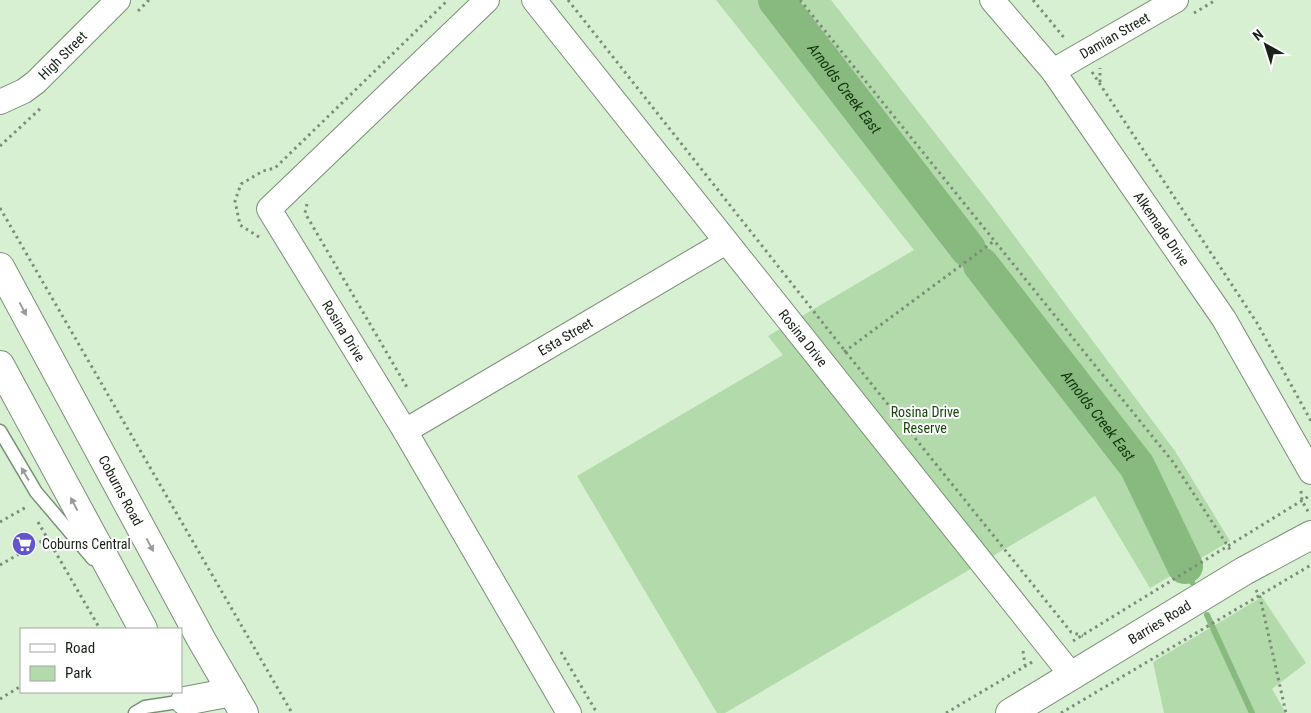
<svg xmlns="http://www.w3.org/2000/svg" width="1311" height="713" font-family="'Roboto Condensed',sans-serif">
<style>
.green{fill:#b2daaa}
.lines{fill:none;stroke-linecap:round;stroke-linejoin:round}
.stream{stroke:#88b97f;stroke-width:6}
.river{stroke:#88b97f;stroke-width:36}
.service-casing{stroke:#799075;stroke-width:15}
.minor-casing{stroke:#799075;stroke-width:26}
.tertiary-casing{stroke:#799075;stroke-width:30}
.secondary-casing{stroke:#799075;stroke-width:30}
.path{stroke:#7c8e79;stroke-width:3;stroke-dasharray:2.5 4;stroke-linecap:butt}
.service{stroke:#fff;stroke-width:12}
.minor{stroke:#fff;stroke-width:24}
.tertiary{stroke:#fff;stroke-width:28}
.secondary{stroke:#fff;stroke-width:28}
.oneway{fill:#989c97}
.labels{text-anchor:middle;stroke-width:4;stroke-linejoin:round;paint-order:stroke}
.street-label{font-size:14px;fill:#192218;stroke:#fff}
.park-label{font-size:14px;fill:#16460b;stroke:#fff}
.poi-label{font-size:14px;fill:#192218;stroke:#fff;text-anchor:start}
.water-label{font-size:15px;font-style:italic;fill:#11320a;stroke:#fff}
</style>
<rect width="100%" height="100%" fill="#d7f0d2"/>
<path class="green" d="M716 0H831L992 206 1175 451 1230 541 1150 588 1095 496 725 713H717L577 476 783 355 768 336 914 250Z
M1262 597 1306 663 1272 689 1286 713H1164L1153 662Z"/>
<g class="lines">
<path class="stream" d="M1185 566 1192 582
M1207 615 1252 713"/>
<g class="river">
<path id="s1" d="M776 0 968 249"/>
<path id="s2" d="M981 265 1137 466 1185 566"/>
</g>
<g class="service-casing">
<path id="service" d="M0 431 36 492 93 559
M135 713 145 707 185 701"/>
</g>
<g class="minor-casing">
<g id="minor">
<path id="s3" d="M487 0 269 209 405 431 569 713"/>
<path id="s4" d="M534 0 1073 677"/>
<path id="s5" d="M992 0 1053 71 1224 319 1311 472"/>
<path id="s6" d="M1053 71 1176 0"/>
<path id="s7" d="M0 102 24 91 36 82 118 0"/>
<path id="s8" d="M405 431 726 242"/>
</g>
</g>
<g class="tertiary-casing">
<g id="tertiary">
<path id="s9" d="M1010 713 1244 571 1311 535"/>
</g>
</g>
<g class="secondary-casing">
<g id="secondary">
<path id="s10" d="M0 267 201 639 244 713"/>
<path d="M0 365 143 629"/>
<path d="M185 701 232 692"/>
</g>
</g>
<path class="path" d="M568 0 845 351 1071 632 1083 636
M800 0 1173 462 1231 551
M1033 0 1066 40
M138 11 149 0
M1194 13 1216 0
M1092 72 1257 323 1311 421
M1100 82V68
M0 146 42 107
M307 204 305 213 408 389
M0 208 292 713
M259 237 240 225 235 201 241 184 263 171 275 168 448 0
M844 352 994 241
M1301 491 1302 501 1309 513
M0 522 28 506
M38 522 100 629
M0 565 47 538
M1256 590 1260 597 1286 713
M1073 641 1311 495
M1023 651 1025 665
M561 652 597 713
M0 699 21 686
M946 713 1034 661
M1061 713 1311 565"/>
<use href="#service" class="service"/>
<use href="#minor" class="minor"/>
<use href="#tertiary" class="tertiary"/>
<use href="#secondary" class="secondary"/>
</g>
<defs><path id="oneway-solid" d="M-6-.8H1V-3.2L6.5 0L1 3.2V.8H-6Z" transform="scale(1.25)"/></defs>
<g class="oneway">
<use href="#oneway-solid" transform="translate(23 309) rotate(62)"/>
<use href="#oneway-solid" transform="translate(25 474) rotate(-121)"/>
<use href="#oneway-solid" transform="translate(74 504) rotate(-118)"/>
<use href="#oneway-solid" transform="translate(150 545) rotate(62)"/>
</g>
<defs>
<g id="supermarket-disc" transform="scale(1.25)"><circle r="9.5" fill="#6355ce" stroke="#fff"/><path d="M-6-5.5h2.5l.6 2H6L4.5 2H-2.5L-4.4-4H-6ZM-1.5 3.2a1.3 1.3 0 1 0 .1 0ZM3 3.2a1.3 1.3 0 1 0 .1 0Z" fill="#fff"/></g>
</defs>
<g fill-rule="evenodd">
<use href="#supermarket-disc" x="24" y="544"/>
</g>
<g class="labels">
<g class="street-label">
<text dy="5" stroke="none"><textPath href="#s6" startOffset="71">Damian Street</textPath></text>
<text dy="5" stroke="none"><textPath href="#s7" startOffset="79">High Street</textPath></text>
<text dy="5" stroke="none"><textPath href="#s5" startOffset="285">Alkemade Drive</textPath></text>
<text dy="5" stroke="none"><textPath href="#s3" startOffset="445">Rosina Drive</textPath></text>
<text dy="5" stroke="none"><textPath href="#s8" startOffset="186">Esta Street</textPath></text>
<text dy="5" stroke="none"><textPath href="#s4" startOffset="432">Rosina Drive</textPath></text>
<text dy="5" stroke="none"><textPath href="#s10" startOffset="254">Coburns Road</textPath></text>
<text dy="5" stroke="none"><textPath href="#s9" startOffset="175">Barries Road</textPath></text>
</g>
<g class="park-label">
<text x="925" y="417">Rosina Drive<tspan x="925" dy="16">Reserve</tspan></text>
</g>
<g class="poi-label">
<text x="42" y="549">Coburns Central</text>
</g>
<g class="water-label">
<text dy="5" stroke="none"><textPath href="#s1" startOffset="112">Arnolds Creek East</textPath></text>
<text dy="5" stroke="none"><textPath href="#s2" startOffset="191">Arnolds Creek East</textPath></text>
</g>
</g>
<rect x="20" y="628" width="162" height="65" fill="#ffffff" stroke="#a3a7a3"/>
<rect x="30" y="644" width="25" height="8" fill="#ffffff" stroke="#a3a7a3"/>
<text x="65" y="653" font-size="15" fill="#192218">Road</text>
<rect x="30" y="666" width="25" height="15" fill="#b2daaa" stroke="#a3a7a3"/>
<text x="65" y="678" font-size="15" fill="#192218">Park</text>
<g transform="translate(1266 45) rotate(321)" stroke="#ffffff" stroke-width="4" paint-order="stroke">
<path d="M0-4L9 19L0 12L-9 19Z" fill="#192218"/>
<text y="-8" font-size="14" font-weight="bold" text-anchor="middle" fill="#192218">N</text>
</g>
</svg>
